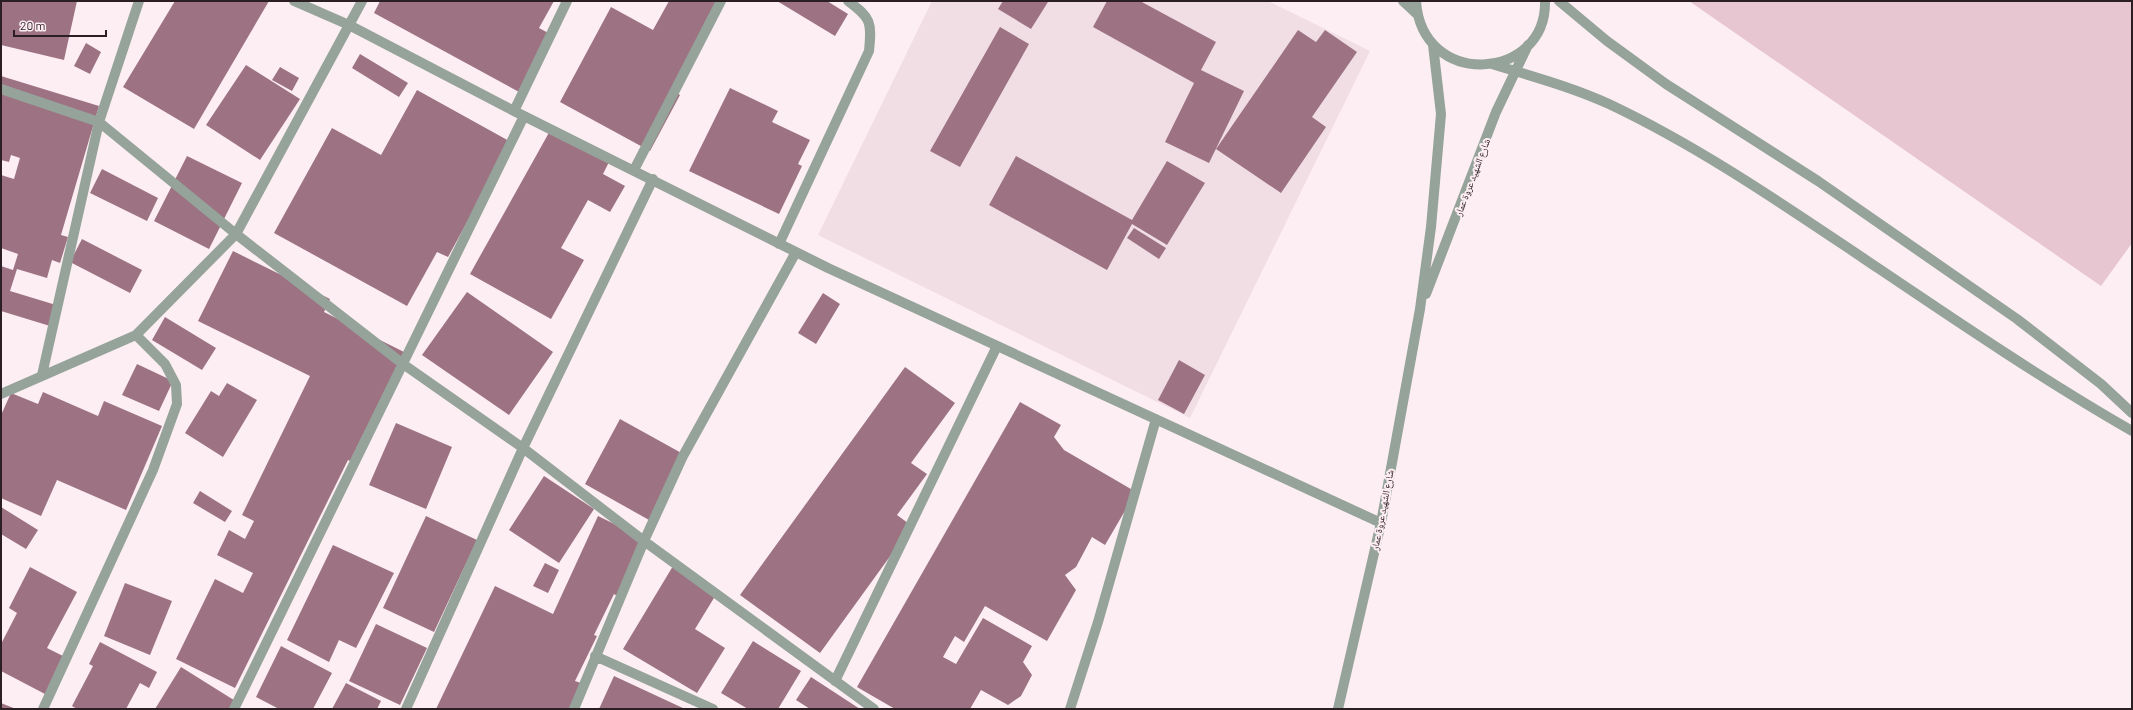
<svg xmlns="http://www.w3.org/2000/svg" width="2133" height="710" font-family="Barlow,'Noto Naskh Arabic',sans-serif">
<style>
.built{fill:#f1dee5}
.green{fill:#e7c5d1}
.building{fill:#9d7383}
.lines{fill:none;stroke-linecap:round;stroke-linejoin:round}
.minor{stroke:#95a39b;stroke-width:10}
.labels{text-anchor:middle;stroke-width:4;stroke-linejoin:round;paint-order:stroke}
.street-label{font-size:10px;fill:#2c1f24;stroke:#fdeef3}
</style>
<rect width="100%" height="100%" fill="#fdeef3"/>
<path class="built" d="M932 1H1268L1370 51 1190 418 818 235Z"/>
<path class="green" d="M1689 1H2132V243L2101 286Z"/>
<path class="building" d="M1 1H77L64 60 1 45Z
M175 1H269L194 129 123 87Z
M380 1H554L539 28 552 35 521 93 374 13Z
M669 1H721L672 90 680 95 650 151 560 102 611 7 653 30Z
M777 1H827L848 14 835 36Z
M1003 1H1046L1048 2 1031 29 998 9Z
M1107 1H1140L1216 42 1201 70 1244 91 1209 163 1165 142 1197 77 1194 83 1093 27Z
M1000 27 1029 44 960 167 930 151Z
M1298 30 1316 42 1325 30 1357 52 1312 117 1326 127 1281 193 1216 149Z
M86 43 101 52 90 74 74 66Z
M360 54 408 83 399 97 352 68Z
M246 65 300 99 260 160 206 125Z
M280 67 299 78 292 91 272 80Z
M1 76 99 106 61 235 68 237 60 263 52 260 47 278 17 269 10 291 56 305 50 326 1 311V266L13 270 18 254 1 248V175L14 179 20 158 11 155 9 162 1 160Z
M730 88 778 111 772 122 810 140 798 164 802 166 779 214 689 171Z
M417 90 511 142 448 257 437 252 407 306 274 233 332 128 381 155Z
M551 129 609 162 603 174 625 186 610 212 588 200 561 248 584 260 551 319 470 274Z
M187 156 242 183 209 249 154 221Z
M1016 156 1132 220 1167 161 1205 183 1167 245 1132 224 1107 270 989 205Z
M102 169 158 198 147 221 90 193Z
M1134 228 1166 248 1159 259 1127 238Z
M82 239 142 270 130 293 70 262Z
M233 251 330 299 324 312 404 352 350 461 348 460 235 688 176 659 215 579 243 593 253 573 217 555 229 530 245 539 254 521 242 515 310 376 198 321Z
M467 292 553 352 509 415 422 355Z
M823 293 840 304 816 344 798 333Z
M165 317 216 348 202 370 152 340Z
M1179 360 1205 375 1184 414 1158 400Z
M137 364 173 381 159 411 122 395Z
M905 367 955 403 911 463 927 474 897 515 912 526 820 653 740 595Z
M227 383 257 400 223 457 185 433 211 391 219 396Z
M43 392 98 416 104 401 162 426 126 510 57 480 41 516 1 498V415L11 393 38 404Z
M1020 402 1061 425 1054 437 1064 450 1136 492 1105 545 1092 537 1076 567 1065 575 1076 590 1047 641 985 606 964 642 955 636 943 657 956 664 983 618 1032 646 1023 662 1032 675 1021 696 1008 705 981 690 970 709H895L857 687Z
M620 419 685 455 649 520 585 484Z
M396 423 452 447 426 509 369 485Z
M544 476 594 509 559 563 509 530Z
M200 491 232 511 225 522 193 503Z
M1 507 38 530 26 549 1 534Z
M426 516 477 540 434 632 383 608Z
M598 516 645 539 617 596 614 594 594 635 597 636 575 681 581 683 569 709H436L495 586 553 614Z
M333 545 394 573 356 648 339 640 329 662 287 640Z
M545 563 559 570 548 593 533 586Z
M673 566 717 593 695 629 725 648 697 693 623 649Z
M30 567 77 592 47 648 65 657 45 694 1 671V644L17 613 9 608Z
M125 583 172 601 150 655 104 636Z
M376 624 427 648 400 705 349 681Z
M753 641 801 671 778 709H748L721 693Z
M100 642 157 672 149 688 140 683 126 709H77L72 706 93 666 89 664Z
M281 646 332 673 313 709H279L256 697Z
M181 667 237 702 233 709H155Z
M614 676 685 709H599Z
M811 677 860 709H810L796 700Z
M346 683 381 701 377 709H332Z
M1 703 16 709H1Z"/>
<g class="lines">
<path class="minor" d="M294 1 349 25 514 111 828 268 1381 523
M1403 1 1417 14
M1416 1C1422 90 1547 81 1545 1
M1559 1 1607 41 1666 84 1818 181 2017 319 2101 384 2132 413
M1492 64C1531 76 1572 87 1609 104 1698 146 1781 203 1863 258 1952 318 2040 378 2132 431
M1 89 99 122 236 234 403 364 523 448 644 541 874 709
M514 111 567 1
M634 170 721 1
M779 244 869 51C872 22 871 18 848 1
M1426 294 1496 112 1528 45
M42 375 99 122 139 1
M1 394 136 335 236 234 362 1
M595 656 713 709
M835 681 997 346
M43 709 153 470 177 404 176 385 165 364 136 335
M234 709 524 116
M406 709 523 448 653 179
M574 709 644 541 683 456 796 252
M1070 709 1098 622 1156 419
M1338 709 1381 523 1420 309 1431 227 1441 114 1433 45"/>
</g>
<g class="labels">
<g class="street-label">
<text transform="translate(1472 177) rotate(-69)" y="4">شارع الشهيد عروة عمار</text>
<text transform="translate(1382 510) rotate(-79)" y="4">شارع الشهيد عروة عمار</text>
</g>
</g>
<rect width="2133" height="710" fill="none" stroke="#2c1f24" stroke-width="4"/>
<path d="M14 30v6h92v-6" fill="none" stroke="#2c1f24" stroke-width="2"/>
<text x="20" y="30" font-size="12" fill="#2c1f24" stroke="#fdeef3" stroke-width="3" paint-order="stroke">20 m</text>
</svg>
